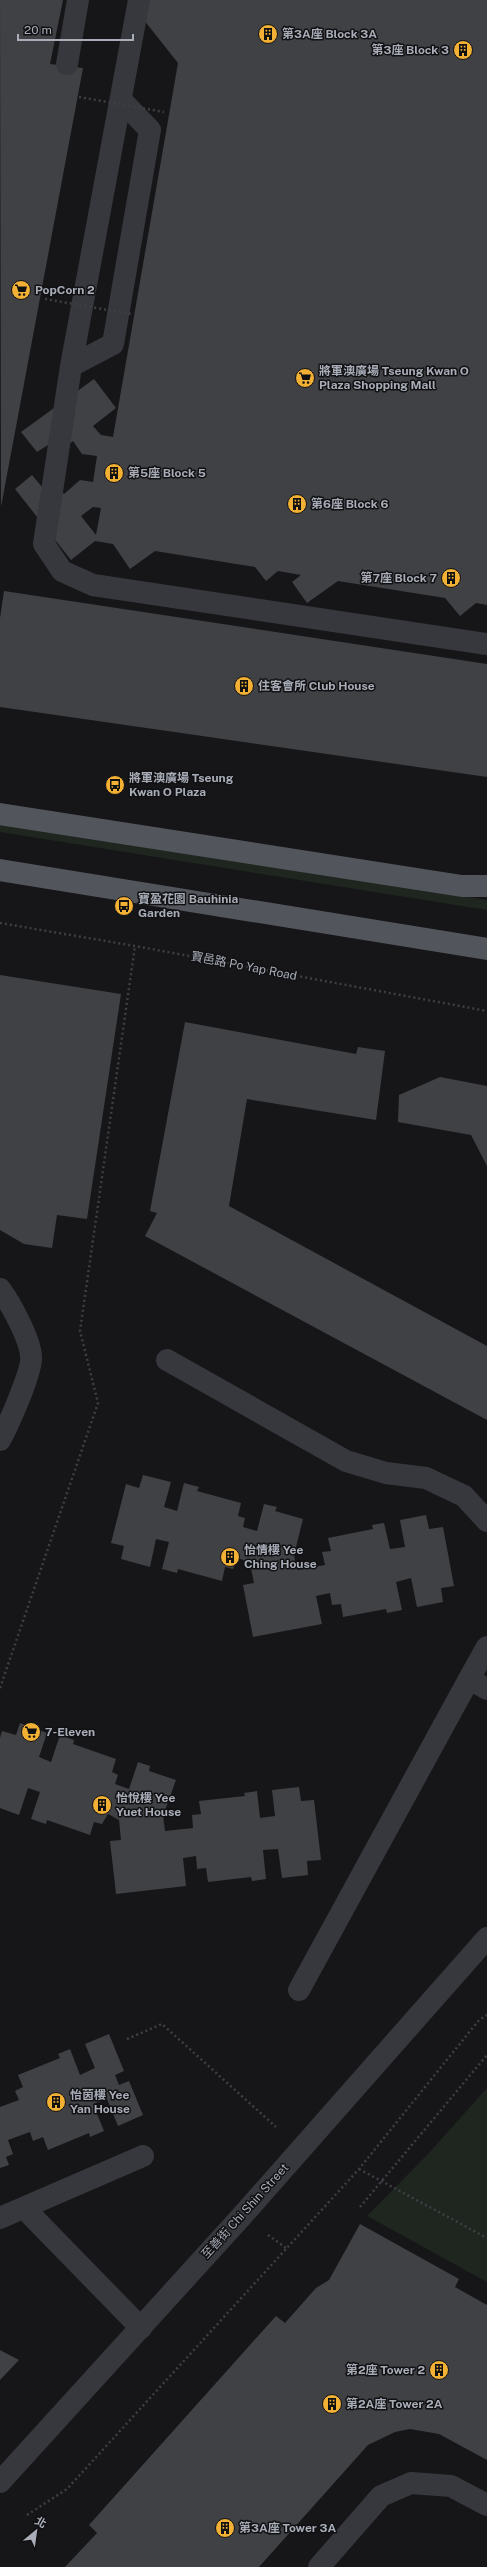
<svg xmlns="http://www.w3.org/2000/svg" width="487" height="2567" font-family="'Public Sans','Noto Sans TC',sans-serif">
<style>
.green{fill:#1e261f}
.building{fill:#404145;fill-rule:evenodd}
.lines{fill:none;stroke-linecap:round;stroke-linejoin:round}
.path{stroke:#3d3f44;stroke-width:2.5;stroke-dasharray:2 3;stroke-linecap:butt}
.minor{stroke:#37383d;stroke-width:22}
.major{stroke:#53555c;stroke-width:22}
.path-bridge{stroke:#3d3f44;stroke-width:2.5;stroke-dasharray:2 3;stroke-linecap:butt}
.labels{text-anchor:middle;stroke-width:3;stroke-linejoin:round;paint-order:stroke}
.poi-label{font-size:12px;font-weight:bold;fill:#a8adb8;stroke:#111113;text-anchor:start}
.street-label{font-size:12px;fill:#a8adb8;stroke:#111113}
</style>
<rect width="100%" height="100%" fill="#161618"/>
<path class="green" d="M0 821 487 900V910L0 832Z
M487 2088V2282L367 2216 428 2154Z"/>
<path class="building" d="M0 0H63L50 64 83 68 1 507Z
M128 0H487V605L476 603 460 616 445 598 338 581 307 603 292 582 301 575 278 571 266 581 255 567 155 551 130 569 113 544 95 541 71 560 15 489 32 475 42 487 51 479 64 494 80 480 93 482 97 456 82 454 73 441 58 452 51 443 37 452 21 432 94 379 116 408 93 426 101 435 113 437 178 63ZM93 507 101 508 96 535 81 516Z
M4 591 487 664V777L0 707V618Z
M0 975 121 994 87 1219 57 1215 52 1248 24 1244 0 1230Z
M185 1022 356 1054 358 1047 385 1051 376 1120 247 1099 229 1206 487 1346V1420L145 1236 157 1213 150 1211Z
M440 1077 487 1086V1166L471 1135 398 1122 399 1095Z
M143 1475 171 1482 164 1507 177 1511 184 1483 199 1487 197 1491 241 1503 238 1516 245 1518 243 1527 257 1531 264 1504 277 1507 275 1511 303 1519 294 1555 297 1570 325 1565 322 1552 331 1551 328 1538 373 1529 372 1525 384 1523 390 1549 405 1547 400 1520 426 1515 429 1529 443 1527 454 1586 441 1588 443 1602 417 1607 411 1578 396 1582 402 1610 387 1613 386 1609 343 1617 341 1604 332 1605 330 1593 316 1596 322 1624 253 1637 243 1585 254 1583 250 1563 238 1558 233 1569 225 1567 222 1581 178 1569 177 1573 162 1569 169 1542 156 1539 150 1567 121 1559 124 1546 111 1543 126 1484 139 1488Z
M20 1723 47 1733 39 1757 51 1762 60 1735 74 1740 73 1744 116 1759 112 1772 118 1775 115 1784 129 1789 138 1762 150 1766 149 1771 176 1780 163 1816 165 1831 193 1828 192 1815 201 1814 199 1801 245 1796 244 1793 257 1791 260 1818 275 1816 272 1790 299 1787 301 1801 314 1800 321 1860 307 1861 308 1875 282 1878 278 1849 263 1850 266 1879 252 1881 251 1877 208 1882 206 1868 197 1869 196 1856 183 1858 186 1886 116 1894 110 1841 121 1840 119 1820 108 1814 102 1824 94 1822 90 1835 47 1820 46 1824 31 1819 40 1792 28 1788 19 1815 0 1808V1738L2 1731 16 1735Z
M109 2034 124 2071 115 2075 119 2085 129 2081 143 2115 118 2126 107 2099 93 2104 104 2131 90 2137 89 2133 48 2150 43 2137 33 2141 30 2132 8 2140 13 2154 6 2157 9 2165 0 2168V2107L19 2100 15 2091 23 2087 18 2075 60 2058 58 2054 70 2049 80 2075 95 2068 85 2044Z
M360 2224 459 2279 455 2287 487 2305V2460L439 2434 410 2429 395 2432 368 2445 259 2567H65L97 2533 89 2525 276 2316 285 2323 316 2288 329 2280Z
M0 2350 19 2360 0 2380Z"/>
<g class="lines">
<path class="path" d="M0 923 135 946 487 1011
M0 1688 98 1403 80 1331 135 946
M127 2039 162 2024 276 2127
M359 2169 487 2238
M360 2207 487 2055
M268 2235 286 2248
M27 2515 67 2489 359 2169 479 2020 487 2015"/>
<path class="minor" d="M139 0 71 366 44 544 62 571 93 585 487 644
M67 64 78 0
M71 366 113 344 150 130 121 100
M0 1289C10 1302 30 1339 31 1356 33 1370 8 1426 0 1440
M167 1360 346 1461 386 1473 426 1478 464 1496 487 1521
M487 1647 469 1679 487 1689
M299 1990 469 1679
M24 2208 141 2328
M0 2218 143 2156
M0 2482 241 2217 487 1938
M319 2567 381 2496 411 2483 451 2486 487 2505"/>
<path class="major" d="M0 814 462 886H487
M0 870 487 949"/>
<path class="path-bridge" d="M79 97 164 112
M45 299 131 314"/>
</g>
<defs>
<g id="building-disc" transform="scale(1)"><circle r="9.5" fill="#f2b134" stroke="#111113"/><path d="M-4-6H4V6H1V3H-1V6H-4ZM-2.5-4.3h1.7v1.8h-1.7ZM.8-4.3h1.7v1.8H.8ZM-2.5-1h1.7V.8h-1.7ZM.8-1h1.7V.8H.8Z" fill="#111"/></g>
<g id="supermarket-disc" transform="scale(1)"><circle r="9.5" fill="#f2b134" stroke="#111113"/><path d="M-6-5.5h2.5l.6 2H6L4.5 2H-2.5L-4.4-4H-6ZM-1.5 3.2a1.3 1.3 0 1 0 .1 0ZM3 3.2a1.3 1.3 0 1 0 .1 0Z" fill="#111"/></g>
<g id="bus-disc" transform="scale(1)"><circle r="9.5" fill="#f2b134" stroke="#111113"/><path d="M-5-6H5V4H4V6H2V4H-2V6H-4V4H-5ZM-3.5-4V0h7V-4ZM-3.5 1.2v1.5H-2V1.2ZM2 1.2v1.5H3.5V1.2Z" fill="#111"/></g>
</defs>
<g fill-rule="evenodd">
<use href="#building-disc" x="268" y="34"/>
<use href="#building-disc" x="463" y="50"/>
<use href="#supermarket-disc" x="21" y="290"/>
<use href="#supermarket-disc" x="305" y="378"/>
<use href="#building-disc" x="114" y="473"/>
<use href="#building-disc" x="297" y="504"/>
<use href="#building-disc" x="451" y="578"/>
<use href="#building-disc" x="244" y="686"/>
<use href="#bus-disc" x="115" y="785"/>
<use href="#bus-disc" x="124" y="906"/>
<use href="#building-disc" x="230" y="1557"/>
<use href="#supermarket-disc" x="31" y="1732"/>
<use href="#building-disc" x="102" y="1805"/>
<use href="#building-disc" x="56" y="2102"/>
<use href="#building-disc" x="439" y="2370"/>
<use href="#building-disc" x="332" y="2404"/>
<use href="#building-disc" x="225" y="2528"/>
</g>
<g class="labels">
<g class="poi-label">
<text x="282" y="38">第3A座 Block 3A</text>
<text x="449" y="54" text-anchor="end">第3座 Block 3</text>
<text x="35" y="294">PopCorn 2</text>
<text x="319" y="375">將軍澳廣場 Tseung Kwan O<tspan x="319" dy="14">Plaza Shopping Mall</tspan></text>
<text x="128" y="477">第5座 Block 5</text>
<text x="311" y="508">第6座 Block 6</text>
<text x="437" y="582" text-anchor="end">第7座 Block 7</text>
<text x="258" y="690">住客會所 Club House</text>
<text x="129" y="782">將軍澳廣場 Tseung<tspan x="129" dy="14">Kwan O Plaza</tspan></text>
<text x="138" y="903">寶盈花園 Bauhinia<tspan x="138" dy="14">Garden</tspan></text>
<text x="244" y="1554">怡情樓 Yee<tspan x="244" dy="14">Ching House</tspan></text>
<text x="45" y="1736">7-Eleven</text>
<text x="116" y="1802">怡悅樓 Yee<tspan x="116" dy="14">Yuet House</tspan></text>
<text x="70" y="2099">怡茵樓 Yee<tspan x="70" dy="14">Yan House</tspan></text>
<text x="425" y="2374" text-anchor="end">第2座 Tower 2</text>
<text x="346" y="2408">第2A座 Tower 2A</text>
<text x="239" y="2532">第3A座 Tower 3A</text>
</g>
<g class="street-label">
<text transform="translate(244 966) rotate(11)" y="4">寶邑路 Po Yap Road</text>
<text transform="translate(245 2211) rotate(-48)" y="4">至善街 Chi Shin Street</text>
</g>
</g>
<g transform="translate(36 2531) rotate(29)" stroke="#111113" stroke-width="3" paint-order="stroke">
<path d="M0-3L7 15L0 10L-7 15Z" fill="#a8adb8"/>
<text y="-6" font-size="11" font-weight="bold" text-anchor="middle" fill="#a8adb8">北</text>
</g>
<path d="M18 34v6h115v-6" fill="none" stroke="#a8adb8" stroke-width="2"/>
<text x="24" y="34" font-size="12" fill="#a8adb8" stroke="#111113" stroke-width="3" paint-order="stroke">20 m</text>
</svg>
